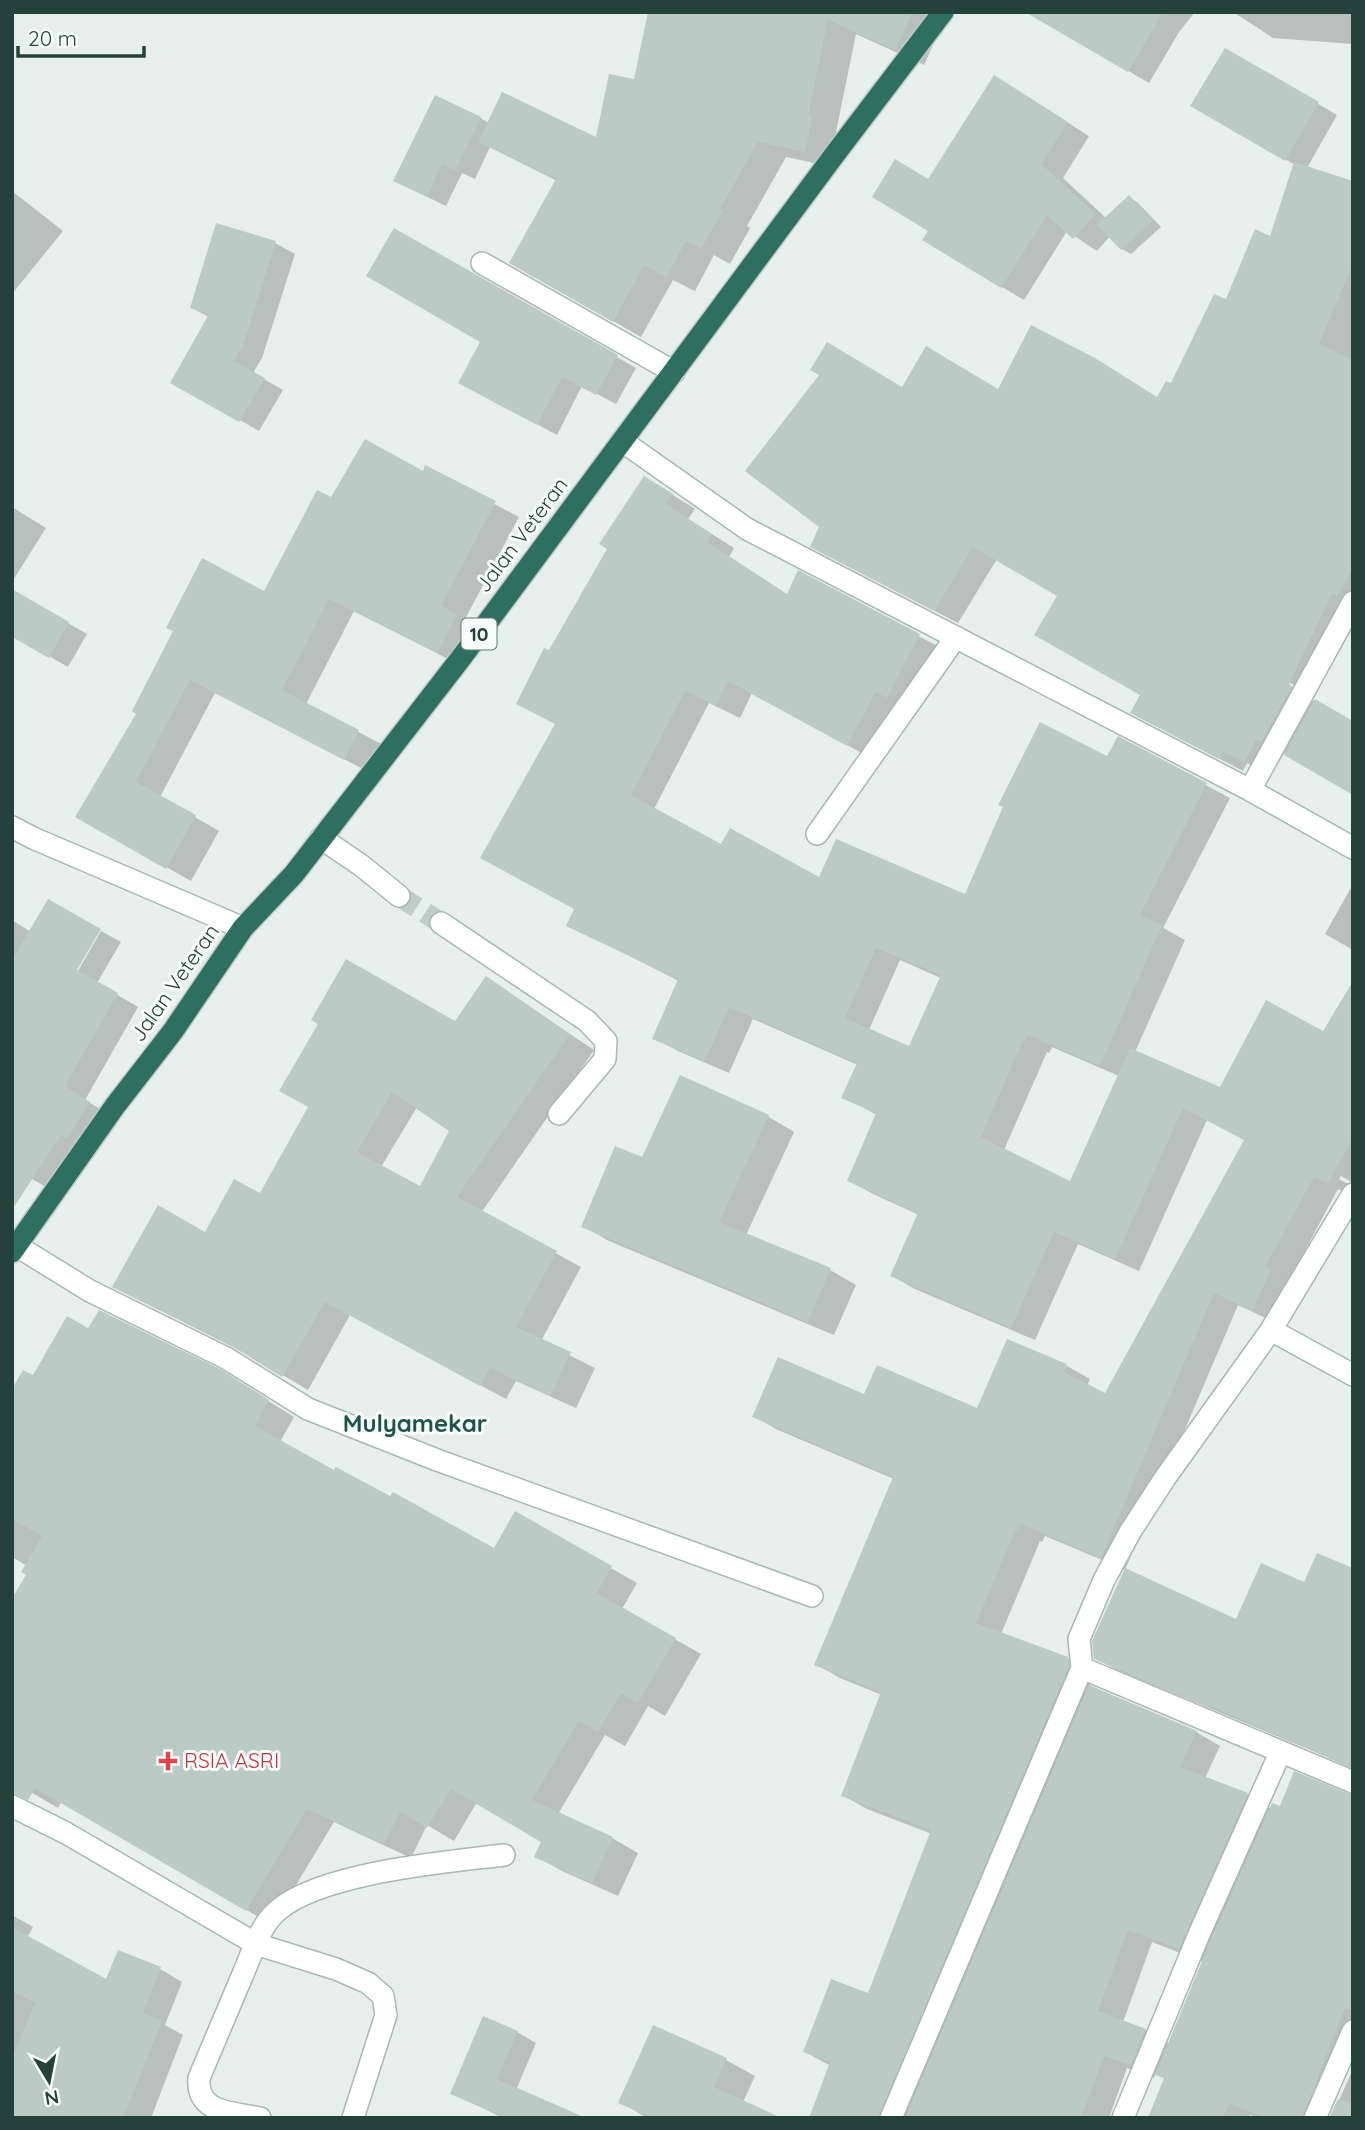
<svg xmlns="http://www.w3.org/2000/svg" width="1365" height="2130" font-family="Quicksand,sans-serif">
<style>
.shadow{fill:#0003;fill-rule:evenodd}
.building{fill:#bbcac4;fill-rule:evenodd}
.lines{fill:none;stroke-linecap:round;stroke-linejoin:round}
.minor-tunnel{stroke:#bfccc8;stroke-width:21;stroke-dasharray:21 10;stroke-linecap:butt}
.minor-casing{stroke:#a8b8b2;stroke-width:24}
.highway-casing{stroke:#c2cac8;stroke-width:24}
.minor{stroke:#fff;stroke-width:21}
.highway{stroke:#2f6f62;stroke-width:21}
.health-dot{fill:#e0444e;stroke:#f7fbf9;stroke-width:2.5}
.labels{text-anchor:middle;stroke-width:6;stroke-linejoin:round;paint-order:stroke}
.shield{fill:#f7fbf9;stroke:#637a73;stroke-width:2}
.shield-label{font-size:19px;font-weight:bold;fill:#24423a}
.street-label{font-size:21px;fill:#24423a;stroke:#f7fbf9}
.health-label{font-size:21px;fill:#be3a42;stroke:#f7fbf9;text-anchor:start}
.quarter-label{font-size:24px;font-weight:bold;fill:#1f5548;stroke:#f7fbf9}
</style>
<rect width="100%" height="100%" fill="#e6efeb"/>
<path class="shadow" d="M714 12H933L945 19 924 65 856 34 836 132 840 135 833 167 786 157 747 226 750 228 730 264 714 255 695 291 673 280 641 337 512 263 557 181 490 147 475 179 462 173 446 206 415 191 480 118 489 123 597 139 635 81Z
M1055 12H1195L1179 32 1149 83 1049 24Z
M1233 12H1353V44L1273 38Z
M1225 50 1337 115 1307 168 1353 183V611L1312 695 1285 680 1284 683 1350 721 1353 717V793L1280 751 1268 774 1247 763 1243 771 1155 725 1142 695 1059 596 997 559 958 623 835 559 909 393 999 391 1158 399 1172 386 1271 238 1295 165 1193 105Z
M1018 91 1089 136 1063 178 1106 218 1129 197 1138 203 1161 227 1131 254 1122 249 1110 236 1097 251 1067 231 1024 300 1002 287 930 230 929 181Z
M12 191 63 231 12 294Z
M395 230 636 368 616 404 582 386 557 435 479 393 483 341Z
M275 243 295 254 262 358 253 373 283 390 259 431 172 382 209 317 192 308Z
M426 468 519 517 464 621 481 630 462 666 354 611 306 704 383 745 369 772 215 693 160 797 219 831 191 881 78 817 138 713 265 593 332 500 423 473Z
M668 492 695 509 688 519 734 548 729 557 788 595 799 573 943 649 871 758 752 693 740 718 709 703 654 809 722 847 820 879 966 897 1108 758 1119 739 1230 798 1163 928 1185 940 1135 1052 1220 1090 1324 1033 1353 985V1183L1341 1176 1339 1179 1353 1187V1196L1338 1189 1288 1282 1276 1323 1238 1305 1125 1570 1237 1621 1305 1584 1353 1570V1769L1313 1751 1117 1670 1096 1658 1126 1570 1045 1536 1042 1542 1040 1541 1001 1634 1067 1659 1091 1673 1092 1680 1089 1687 1196 1732 1220 1746 1205 1778 1247 1795 1271 1809 1353 1796V2058L1326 2118H1259L1250 2115 1249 2118H1149L1166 2079 1156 2073 1154 2078 1127 2068 1109 2118H811L831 2066 805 2052 869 1995 932 1834 867 1809 844 1796 882 1695 840 1678 816 1664 894 1479 778 1430 754 1416 865 1396 978 1410 1008 1341 1067 1366 1090 1379 1087 1386 1106 1395 1245 1140 1207 1120 1139 1271 1078 1244 1035 1340 915 1289 892 1276 919 1215 873 1194 850 1181 877 1115 843 1097 858 1065 753 1019 729 1073 678 1051 654 1038 679 981 568 925 576 909 550 653ZM900 960 941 978 910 1048 869 1030ZM1052 1047 1119 1076 1071 1183 1004 1150 1047 1052 1049 1053ZM1152 1942 1204 1962 1170 2044 1145 2030 1123 2022Z
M12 507 46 528 12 582Z
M12 591 87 634 68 667 12 635Z
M1353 884V950L1325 934Z
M12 920 31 932 74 978 101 931 121 942 97 983 138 1007 85 1100 110 1115 53 1191 32 1179 12 1104Z
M486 978 594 1050 481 1213 581 1267 541 1341 595 1368 576 1408 516 1381 506 1399 350 1315 308 1390 250 1356 114 1286 206 1234 260 1196 455 1023ZM417 1107 451 1131 420 1188 381 1167Z
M681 1077 769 1117 794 1132 746 1235 830 1270 856 1285 834 1335 609 1241 583 1226 643 1159Z
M89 1331 246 1387 294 1417 280 1442 335 1472 495 1550 516 1514 637 1583 622 1609 701 1654 665 1716 648 1706 625 1746 605 1735 558 1814 612 1838 638 1853 618 1896 562 1871 536 1856 543 1841 477 1802 454 1841 427 1825 411 1858 334 1822 272 1925 62 1801 58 1808 12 1781 29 1574 27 1566 12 1557V1392L33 1378Z
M12 1915 33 1927 27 1938 107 1981 160 1969 182 1982 165 2025 183 2035 151 2118H12Z
M654 2027 726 2060 755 2076 743 2102 767 2118H647L620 2102Z
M517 2032 536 2043 516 2090 581 2118H503L458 2096Z
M1353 2069V2118H1331Z"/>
<path class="building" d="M648 12H913L895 50 828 20 808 116 812 117 805 152 758 142 720 209 723 210 701 249 686 241 666 277 644 265 613 322 509 263 556 179 478 142 502 92 596 137 609 74 634 79Z
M1025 12H1163L1128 72Z
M1225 48 1319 102 1285 161 1190 106Z
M994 75 1068 122 1041 164 1096 214 1073 239 1047 215 1001 288 922 240 928 231 872 197 895 159 928 179Z
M435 95 481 117 455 170 442 164 427 197 393 181Z
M1294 162 1353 181V264L1319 344 1353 360V568L1338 596 1332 593 1289 684 1292 686 1261 742 1256 739 1244 763 1223 751 1219 759 1130 713 1140 695 1034 635 1057 596 973 547 934 611 810 547 819 527 745 471 819 375 810 370 827 342 902 387 926 346 998 389 1031 325 1095 358 1157 397 1166 381 1171 383 1214 294 1226 299 1255 229 1270 236Z
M1129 195 1153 221 1121 250 1097 225Z
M216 223 276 241 243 346 234 361 265 378 239 422 170 383 209 314 190 308Z
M394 228 618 355 596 395 562 377 537 425 458 383 480 342 366 276Z
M365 439 423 471 425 465 496 501 441 606 457 614 437 653 329 599 282 690 359 730 344 760 190 680 136 782 196 815 166 869 75 817 136 714 132 711 173 631 166 628 202 558 264 591 317 490 331 497Z
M644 476 673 494 666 504 712 534 707 542 787 594 798 570 920 634 887 698 876 692 847 746 728 681 716 706 685 691 631 795 721 844 730 828 819 877 836 839 965 894 1003 807 998 805 1040 722 1107 756 1118 736 1207 783 1140 915 1162 925 1100 1066 1028 1035 1025 1041 1023 1040 981 1137 1070 1181 1130 1048 1220 1087 1266 1000 1323 1031 1353 981V1137L1328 1184 1314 1177 1265 1267 1271 1270 1252 1311 1214 1293 1101 1558 1021 1524 1018 1530 1016 1529 976 1623 1068 1657 1069 1666 878 2118H809L830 2062 803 2052 831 1979 868 1993 931 1830 841 1796 881 1692 814 1665 893 1477 752 1417 778 1357 864 1394 877 1365 977 1408 1007 1339 1067 1364 1064 1372 1105 1393 1244 1140 1183 1108 1115 1259 1054 1232 1011 1328 890 1276 918 1213 847 1181 876 1113 841 1098 857 1063 729 1007 705 1061 652 1039 678 979 566 926 574 909 480 858 555 724 516 704 544 648 549 650 607 549 599 544ZM876 948 941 975 909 1046 845 1018Z
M12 589 69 622 49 658 12 637Z
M1315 699 1353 721V795L1284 755Z
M48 899 101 929 77 970 118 993 65 1086 90 1102 67 1139 61 1135 12 1210V960Z
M346 959 455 1021 486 976 570 1034 457 1197 557 1251 516 1327 571 1352 550 1396 490 1368 480 1386 325 1302 282 1377 232 1346 112 1287 158 1205 205 1232 234 1179 260 1193 308 1107 279 1091 318 1024 311 1020ZM392 1092 449 1131 420 1186 357 1152Z
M680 1075 769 1115 719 1222 831 1268 808 1322 581 1227 615 1146 642 1157Z
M99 1310 220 1369 269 1400 255 1426 334 1470 336 1467 390 1496 393 1492 494 1548 515 1511 612 1566 597 1593 676 1638 638 1703 621 1693 598 1732 579 1721 532 1800 613 1837 592 1883 534 1857 541 1842 451 1789 427 1828 400 1812 384 1844 307 1809 246 1911 35 1788 28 1800 12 1793V1598L26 1575 21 1572 42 1536 12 1519V1389L23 1370 33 1375 67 1316 88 1328Z
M1317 1553 1353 1568V1768L1209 1705 1208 1707 1094 1659 1092 1641 1125 1568 1236 1619 1261 1563 1304 1582Z
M1089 1685 1197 1731 1180 1767 1248 1793 1179 1949 1128 1930 1098 2011 1146 2029 1131 2065 1104 2056 1081 2118H905Z
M1294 1771 1353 1795V2011L1345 2008 1302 2118H1267L1229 2104 1223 2118H1148L1164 2078 1155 2075 1212 1937 1272 1803 1280 1806Z
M12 1927 106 1979 118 1950 161 1967 143 2013 162 2021 123 2118H12V2058L35 2003 12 1991Z
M483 2016 518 2031 497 2079 586 2118H507L450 2094Z
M653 2025 727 2058 714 2087 782 2118H652L618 2103Z
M1338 2099 1353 2104V2118H1329Z"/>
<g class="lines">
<path class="minor-tunnel" d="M399 896 441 923"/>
<g class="minor-casing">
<path id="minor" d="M482 263 674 372
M622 441 747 529 1250 790 1353 848
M1250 790 1353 602
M12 827 33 838 243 928
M817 834 956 637
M321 838 362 866 399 896
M441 923 587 1021 606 1041 605 1059 559 1114
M17 1246 90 1291 226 1358 308 1409 437 1460 812 1596
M1271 1330 1353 1375
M1082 1668 1079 1639 1104 1580 1130 1532 1165 1478 1271 1330 1353 1194
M12 1806 66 1833 256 1944 336 1969 368 1983 383 1996 386 2015 353 2118
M260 2118C233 2112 196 2114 199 2078 214 2043 228 2009 243 1974 251 1956 258 1932 271 1917 308 1873 447 1862 504 1855
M891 2118 1082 1668 1353 1782
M1123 2118 1200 1932 1280 1753
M1315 2118 1353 2031"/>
</g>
<g class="highway-casing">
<path id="highway" d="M12 1252 115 1106 173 1031 243 928 294 874 461 658 832 158 943 12"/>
</g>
<use href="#minor" class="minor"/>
<use href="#highway" class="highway"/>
</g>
<path class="health-dot" d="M164.5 1750.5h7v7h7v7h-7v7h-7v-7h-7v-7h7z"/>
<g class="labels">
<rect class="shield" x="461.5" y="618.5" width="35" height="31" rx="5"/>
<g class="shield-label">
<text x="479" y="641">10</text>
</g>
<g class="street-label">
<text transform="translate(522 535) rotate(-53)" y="7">Jalan Veteran</text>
<text transform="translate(175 983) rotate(-55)" y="7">Jalan Veteran</text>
</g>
<g class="health-label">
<text x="184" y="1768">RSIA ASRI</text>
</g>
<g class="quarter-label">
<text x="415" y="1432">Mulyamekar</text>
</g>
</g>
<rect width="1365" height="2130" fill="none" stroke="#24423a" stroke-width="28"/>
<g transform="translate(49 2081) rotate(170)" stroke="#f7fbf9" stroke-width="5" paint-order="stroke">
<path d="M0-5L12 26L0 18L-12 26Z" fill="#24423a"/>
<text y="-10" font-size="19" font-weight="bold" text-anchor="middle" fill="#24423a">N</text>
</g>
<path d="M18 46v10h126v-10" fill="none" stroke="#24423a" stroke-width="3.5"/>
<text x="28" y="46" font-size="21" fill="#24423a" stroke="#f7fbf9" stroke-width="5" paint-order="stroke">20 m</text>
</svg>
